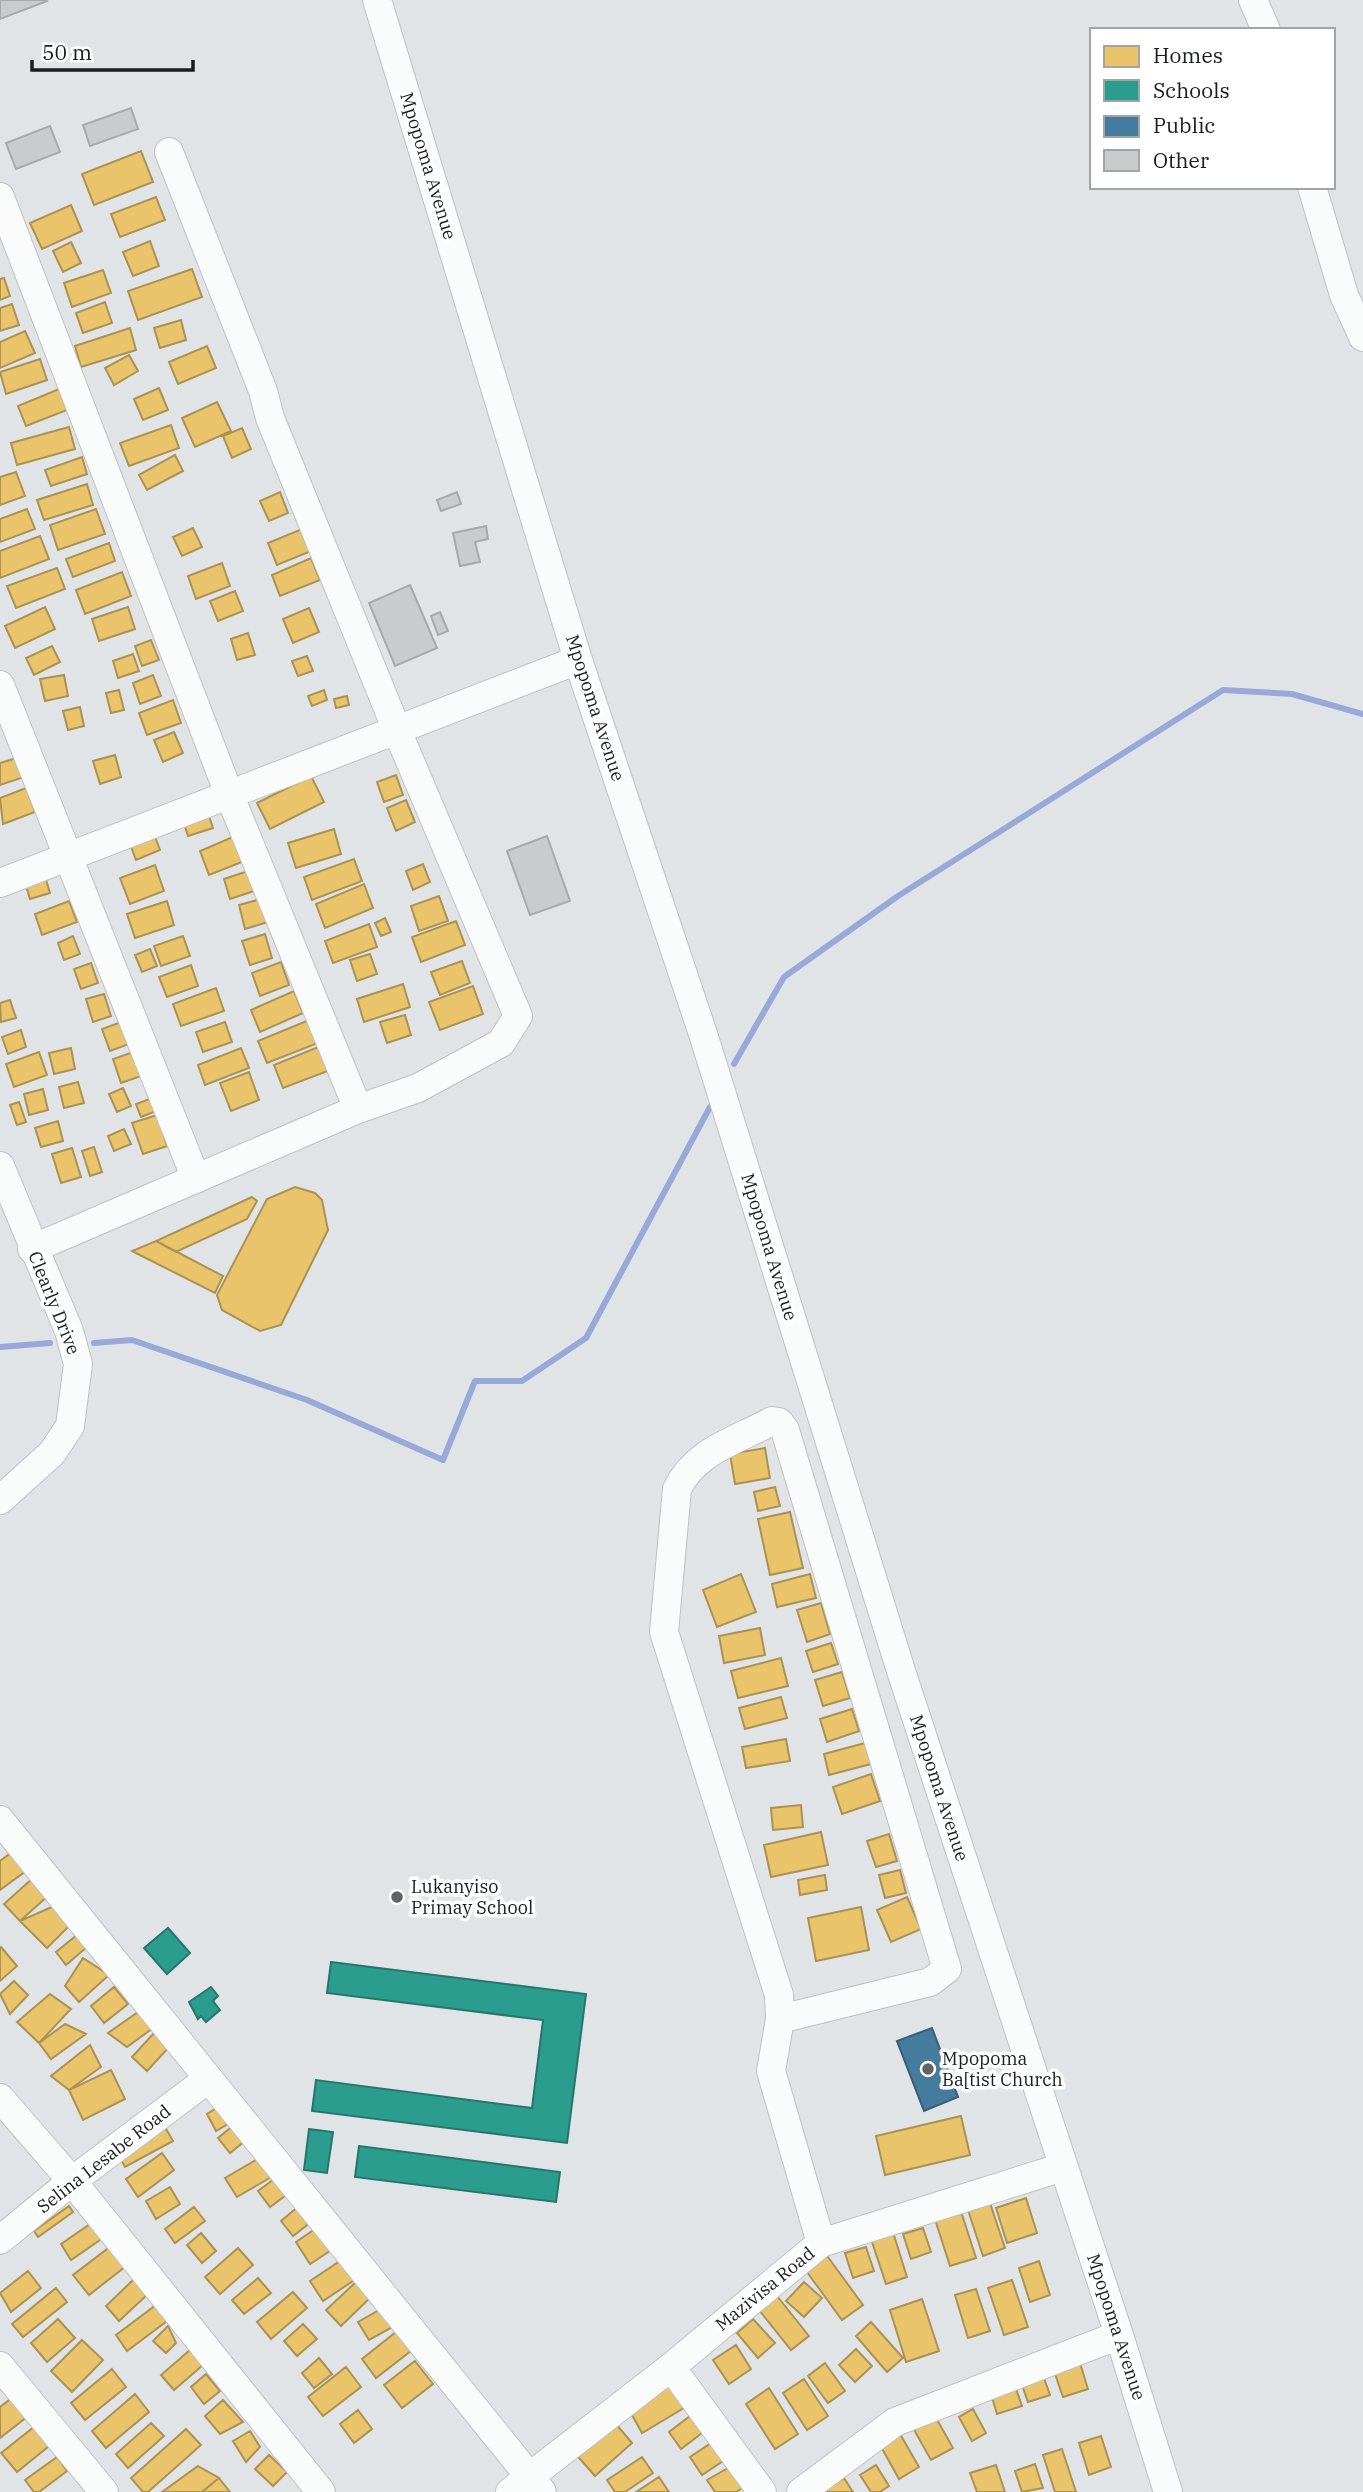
<svg xmlns="http://www.w3.org/2000/svg" width="1363" height="2492" font-family="'IBM Plex Serif',serif">
<style>
.homes{fill:#e9c46a;stroke:#ab9253;stroke-width:2}
.schools{fill:#2a9d8f;stroke:#25766d;stroke-width:2}
.public{fill:#457b9d;stroke:#385e77;stroke-width:2}
.lines{fill:none;stroke-linecap:round;stroke-linejoin:round}
.stream{stroke:#98a9d9;stroke-width:6}
.building{fill:#c9cbcd;stroke:#a7a9aa;stroke-width:2}
.minor-casing{stroke:#bec0c2;stroke-width:30}
.minor{stroke:#fafbfb;stroke-width:28}
.poi-dot{fill:#606263;stroke:#fff;stroke-width:2.5}
.labels{text-anchor:middle;stroke-width:7;stroke-linejoin:round;paint-order:stroke}
.street-label{font-size:18px;fill:#1a1c1d;stroke:#fff}
.poi-label{font-size:18px;fill:#1a1c1d;stroke:#fff;text-anchor:start}
</style>
<rect width="100%" height="100%" fill="#e1e4e6"/>
<path class="homes" d="M141 151 153 182 94 205 82 174Z
M156 197 165 220 120 237 111 214Z
M71 205 82 231 42 249 30 223Z
M150 241 159 266 133 276 123 252Z
M71 242 81 263 63 272 53 251Z
M192 269 202 297 138 320 128 291Z
M103 270 111 293 72 307 64 283Z
M4 278 10 296 0 300V279Z
M105 302 112 323 83 333 76 313Z
M12 304 19 325 0 331V308Z
M181 320 186 340 160 348 154 328Z
M130 328 136 350 81 367 75 346Z
M25 331 35 353 0 368V342Z
M207 346 216 368 178 384 169 362Z
M129 355 138 371 114 385 105 368Z
M40 359 47 380 6 394 0 372Z
M159 388 168 410 143 420 134 399Z
M59 389 67 410 26 426 18 406Z
M217 402 231 431 195 447 182 418Z
M171 425 179 448 129 466 120 443Z
M69 427 75 449 17 465 11 443Z
M242 428 251 449 232 458 223 436Z
M175 455 183 471 147 490 139 475Z
M82 457 87 474 51 486 45 470Z
M16 472 25 496 0 505V477Z
M87 484 93 505 44 520 37 500Z
M280 492 288 513 269 521 260 501Z
M27 509 35 529 0 542V519Z
M96 509 105 534 58 550 50 525Z
M307 527 316 549 277 565 268 543Z
M193 528 202 547 182 556 173 537Z
M40 536 49 559 0 578V551Z
M109 543 115 561 73 577 66 559Z
M311 558 320 580 280 596 272 575Z
M222 563 230 586 196 599 188 576Z
M57 568 65 589 16 608 7 586Z
M122 572 131 596 85 614 76 590Z
M235 591 243 611 218 621 210 601Z
M45 607 55 629 15 648 5 626Z
M128 607 135 629 99 641 92 619Z
M309 608 319 632 293 643 283 619Z
M248 633 255 655 237 660 231 639Z
M151 640 159 660 142 666 135 646Z
M52 646 60 662 34 675 26 658Z
M133 654 139 671 118 678 113 661Z
M307 656 313 671 298 676 292 661Z
M64 675 68 696 45 701 40 679Z
M153 675 161 696 140 704 133 683Z
M119 690 124 710 111 713 106 693Z
M324 690 327 700 312 706 308 696Z
M347 696 349 705 336 708 334 699Z
M173 700 181 723 147 735 139 713Z
M80 707 84 726 68 730 63 711Z
M174 732 183 753 163 762 154 740Z
M115 755 121 777 100 784 93 761Z
M20 757 27 776 0 785V763Z
M396 775 403 795 384 802 377 782Z
M311 776 324 802 270 829 257 803Z
M26 788 35 812 3 824 0 798Z
M406 800 415 822 396 831 387 808Z
M206 807 213 828 188 836 181 815Z
M151 826 160 850 136 860 127 836Z
M334 829 341 854 296 868 288 843Z
M242 833 252 858 209 875 200 851Z
M354 859 362 881 312 900 304 877Z
M423 864 430 882 413 890 406 871Z
M155 865 164 891 130 904 120 878Z
M248 871 254 891 230 899 224 879Z
M44 873 50 893 30 899 24 879Z
M364 884 373 908 325 928 316 904Z
M439 896 448 921 419 931 411 906Z
M261 899 268 922 245 929 239 905Z
M69 901 77 922 42 935 35 914Z
M167 901 174 925 135 938 127 914Z
M385 918 391 932 381 936 375 923Z
M456 921 465 945 421 962 412 937Z
M369 924 377 947 333 963 325 941Z
M265 934 272 958 250 965 242 941Z
M73 936 80 954 64 960 58 943Z
M183 936 190 956 161 966 154 946Z
M150 949 157 966 142 972 135 955Z
M370 954 377 974 357 981 350 960Z
M462 961 470 983 440 995 431 972Z
M281 962 289 985 260 996 252 973Z
M91 963 98 983 81 989 74 969Z
M191 965 198 986 167 997 159 977Z
M403 984 410 1007 364 1022 357 999Z
M473 986 483 1014 440 1030 429 1002Z
M216 988 224 1011 181 1026 173 1004Z
M294 991 303 1013 260 1032 251 1010Z
M104 994 111 1016 93 1022 86 999Z
M10 1000 16 1018 1 1022 0 1003Z
M405 1015 411 1035 387 1043 380 1022Z
M309 1020 318 1043 267 1063 258 1041Z
M121 1022 129 1044 110 1051 102 1029Z
M225 1022 232 1042 203 1052 196 1032Z
M21 1030 26 1047 8 1054 2 1037Z
M323 1045 333 1069 283 1088 274 1065Z
M71 1048 75 1069 54 1074 49 1053Z
M241 1048 249 1068 205 1085 198 1065Z
M139 1050 147 1074 121 1083 113 1059Z
M39 1052 47 1075 14 1087 6 1064Z
M249 1072 259 1100 231 1111 220 1083Z
M78 1082 84 1103 64 1108 59 1087Z
M123 1088 131 1106 117 1112 109 1094Z
M43 1089 48 1110 29 1115 24 1094Z
M155 1097 159 1110 141 1117 136 1104Z
M19 1102 26 1122 17 1125 10 1105Z
M157 1115 167 1146 143 1154 132 1123Z
M58 1121 63 1141 41 1147 35 1128Z
M124 1129 131 1144 114 1151 108 1136Z
M94 1147 102 1172 90 1176 82 1151Z
M72 1148 81 1177 61 1183 52 1154Z
M295 1187 315 1193 322 1200 328 1230 281 1325 260 1331 222 1310 217 1295 267 1199Z
M252 1197 257 1201 247 1219 176 1252 156 1241Z
M156 1241 223 1276 215 1293 132 1251Z
M765 1448 770 1478 735 1484 730 1454Z
M775 1487 780 1506 758 1511 754 1492Z
M790 1512 803 1568 770 1575 758 1519Z
M741 1574 756 1612 717 1627 703 1590Z
M810 1574 816 1598 777 1607 772 1584Z
M821 1603 830 1634 807 1642 797 1610Z
M760 1628 765 1655 724 1663 719 1636Z
M831 1643 838 1664 813 1672 806 1651Z
M781 1658 788 1686 738 1698 731 1671Z
M842 1672 850 1698 823 1706 815 1680Z
M781 1697 787 1718 745 1729 739 1708Z
M852 1709 859 1731 827 1742 820 1719Z
M786 1739 790 1761 746 1768 742 1747Z
M865 1743 871 1764 829 1775 824 1754Z
M871 1774 880 1801 842 1814 833 1787Z
M801 1805 803 1827 773 1830 771 1808Z
M821 1832 828 1865 771 1877 764 1845Z
M889 1834 897 1861 876 1867 867 1841Z
M12 1852 26 1871 0 1890V1861Z
M900 1870 906 1893 885 1898 879 1875Z
M825 1875 827 1890 800 1895 798 1880Z
M33 1878 49 1895 20 1921 4 1904Z
M907 1897 921 1929 891 1942 877 1910Z
M54 1906 72 1923 47 1948 20 1921Z
M861 1907 869 1950 816 1961 808 1918Z
M77 1935 87 1947 66 1965 56 1952Z
M1 1947 17 1966 0 1981V1948Z
M83 1958 109 1975 79 2002 65 1986Z
M14 1981 28 1995 10 2014 0 1994Z
M114 1987 128 2004 104 2023 91 2006Z
M50 1994 71 2009 39 2043 17 2022Z
M141 2010 153 2028 127 2047 108 2033Z
M65 2024 86 2034 51 2059 39 2043Z
M155 2032 170 2046 147 2071 132 2057Z
M90 2045 101 2067 69 2090 51 2076Z
M111 2070 125 2099 83 2120 69 2090Z
M223 2104 233 2121 216 2131 207 2114Z
M961 2116 970 2155 885 2175 876 2136Z
M239 2121 251 2136 230 2153 218 2138Z
M165 2127 173 2141 125 2167 118 2154Z
M162 2153 174 2170 138 2197 126 2179Z
M261 2157 273 2176 237 2197 225 2178Z
M281 2174 293 2190 270 2207 258 2191Z
M170 2187 180 2204 156 2219 146 2201Z
M1026 2198 1037 2233 1007 2243 996 2208Z
M989 2200 1005 2248 983 2256 967 2207Z
M958 2202 976 2258 950 2266 932 2210Z
M69 2206 73 2212 38 2237 34 2231Z
M299 2206 311 2222 293 2236 281 2221Z
M194 2207 205 2221 175 2243 165 2229Z
M93 2222 103 2238 71 2260 61 2244Z
M324 2223 339 2245 310 2264 296 2242Z
M923 2228 931 2252 911 2259 903 2234Z
M892 2229 907 2277 886 2284 870 2236Z
M201 2233 216 2251 202 2263 187 2245Z
M115 2243 130 2263 89 2295 73 2275Z
M866 2247 874 2271 853 2278 845 2253Z
M238 2248 253 2265 220 2294 205 2277Z
M825 2253 863 2305 842 2320 804 2268Z
M343 2259 356 2279 323 2301 310 2281Z
M1039 2261 1050 2295 1030 2302 1019 2268Z
M28 2271 41 2288 11 2312 0 2293Z
M258 2278 271 2293 244 2314 232 2300Z
M134 2279 148 2294 119 2321 106 2306Z
M1012 2280 1028 2327 1004 2335 988 2288Z
M357 2281 371 2297 341 2326 326 2310Z
M804 2282 822 2298 804 2317 786 2301Z
M56 2288 67 2302 23 2337 12 2324Z
M976 2289 990 2331 968 2338 955 2295Z
M773 2291 809 2336 791 2350 755 2305Z
M293 2292 307 2308 271 2339 257 2322Z
M922 2299 939 2351 906 2362 890 2310Z
M160 2302 171 2318 127 2351 116 2335Z
M388 2305 398 2324 369 2340 358 2322Z
M58 2319 75 2338 47 2362 31 2343Z
M753 2319 775 2343 758 2358 737 2333Z
M871 2322 903 2358 887 2372 856 2336Z
M303 2324 317 2339 297 2356 284 2341Z
M168 2326 176 2343 166 2353 153 2341Z
M401 2328 416 2347 376 2378 362 2359Z
M82 2340 103 2360 72 2392 51 2371Z
M736 2345 751 2369 729 2384 713 2360Z
M856 2349 872 2366 855 2382 839 2365Z
M190 2350 203 2365 174 2390 161 2375Z
M319 2358 332 2374 314 2388 302 2373Z
M415 2361 433 2384 402 2408 384 2385Z
M825 2363 845 2391 828 2403 808 2376Z
M1080 2363 1088 2389 1063 2397 1054 2371Z
M346 2367 361 2387 323 2416 308 2397Z
M112 2369 126 2387 85 2420 71 2403Z
M206 2374 220 2391 204 2404 191 2387Z
M672 2377 689 2405 642 2433 626 2404Z
M1044 2378 1050 2395 1028 2402 1022 2385Z
M804 2379 828 2416 807 2430 783 2393Z
M1015 2386 1022 2406 997 2414 991 2394Z
M769 2388 798 2434 775 2449 746 2404Z
M17 2394 32 2413 0 2438V2407Z
M135 2394 149 2412 106 2448 92 2431Z
M223 2400 243 2422 220 2434 205 2416Z
M973 2409 986 2433 972 2441 959 2417Z
M358 2410 372 2429 354 2443 340 2424Z
M690 2416 702 2433 681 2449 669 2432Z
M935 2416 953 2448 931 2460 913 2428Z
M611 2418 632 2443 595 2476 573 2451Z
M151 2423 164 2436 128 2468 116 2454Z
M34 2427 49 2446 17 2472 1 2453Z
M186 2429 201 2445 148 2492H143L131 2478Z
M250 2431 260 2447 246 2462 233 2441Z
M900 2434 919 2467 899 2479 880 2445Z
M1101 2436 1111 2467 1089 2475 1079 2443Z
M717 2439 729 2457 702 2475 690 2457Z
M1062 2449 1076 2492H1055L1043 2455Z
M269 2455 287 2472 273 2486 255 2469Z
M57 2457 67 2471 39 2492H34L25 2480Z
M642 2457 653 2473 625 2492H615L607 2480Z
M735 2464 748 2485 736 2492H715L707 2480Z
M1035 2464 1043 2488 1022 2492 1015 2471Z
M876 2465 889 2486 880 2492H871L860 2475Z
M996 2465 1005 2492H977L970 2473Z
M198 2466 219 2478 202 2492H162Z
M659 2477 669 2492H636Z
M219 2478 230 2492H202Z
M844 2478 853 2492H822Z"/>
<path class="schools" d="M168 1928 190 1953 167 1974 144 1948Z
M331 1962 586 1994 567 2143 312 2111 316 2080 532 2108 543 2020 327 1993Z
M211 1987 218 1996 213 2001 220 2010 206 2022 201 2016 198 2019 189 2002Z
M309 2129 333 2132 327 2173 304 2170Z
M359 2146 560 2172 556 2202 355 2177Z"/>
<path class="public" d="M932 2028 958 2097 924 2111 897 2041Z"/>
<g class="lines">
<path class="stream" d="M734 1064 784 977 898 896 1223 690 1292 694 1363 714
M94 1343 132 1340 307 1400 443 1460 475 1381H522L586 1338 710 1107
M0 1347 50 1343"/>
</g>
<path class="building" d="M0 0H46L47 1 0 19Z
M131 108 138 129 90 146 83 125Z
M50 126 60 152 16 169 6 143Z
M457 492 461 504 441 511 437 500Z
M486 526 488 539 475 542 480 562 460 566 453 533Z
M410 585 437 648 395 666 369 603Z
M440 612 448 631 438 635 431 616Z
M547 836 570 901 530 915 507 851Z"/>
<g class="lines">
<g class="minor-casing">
<path id="minor" d="M377 0 578 660 704 1037 902 1674 1119 2335 1168 2492
M1253 0 1266 30
M1312 187 1344 295 1363 337
M0 197 229 794 358 1109
M0 685 196 1179
M0 883 578 660
M0 1166 69 1331 78 1364 70 1426 52 1453 0 1500
M32 1249 358 1109 418 1088 501 1043 518 1016 396 728 270 418 263 391 169 152
M0 1820 542 2492
M780 2019 930 1982 947 1969 785 1430 779 1422 772 1421C736 1441 696 1450 677 1489L664 1632 779 1995 780 2019 771 2071 821 2243
M0 2098 72 2181 321 2492
M0 2240 72 2181 208 2079
M0 2366 104 2492
M671 2367 762 2492
M510 2492 671 2367 821 2243 1063 2167
M801 2492 895 2422 1119 2335"/>
</g>
<use href="#minor" class="minor"/>
</g>
<g class="poi-dot">
<circle cx="397" cy="1897" r="7"/>
<circle cx="928" cy="2069" r="7"/>
</g>
<g class="labels">
<g class="street-label">
<text transform="translate(428 166) rotate(73)" y="6">Mpopoma Avenue</text>
<text transform="translate(595 708) rotate(72)" y="6">Mpopoma Avenue</text>
<text transform="translate(769 1247) rotate(73)" y="6">Mpopoma Avenue</text>
<text transform="translate(54 1303) rotate(68)" y="6">Clearly Drive</text>
<text transform="translate(939 1788) rotate(72)" y="6">Mpopoma Avenue</text>
<text transform="translate(104 2159) rotate(-38)" y="6">Selina Lesabe Road</text>
<text transform="translate(765 2289) rotate(-39)" y="6">Mazivisa Road</text>
<text transform="translate(1116 2327) rotate(72)" y="6">Mpopoma Avenue</text>
</g>
<g class="poi-label">
<text x="411" y="1893">Lukanyiso<tspan x="411" dy="21">Primay School</tspan></text>
<text x="942" y="2065">Mpopoma<tspan x="942" dy="21">Ba[tist Church</tspan></text>
</g>
</g>
<rect x="1090" y="28" width="245" height="161" fill="#ffffff" stroke="#a3a4a5" stroke-width="2"/>
<rect x="1104" y="46" width="35" height="21" fill="#e9c46a" stroke="#a3a4a5" stroke-width="2"/>
<text x="1153" y="63" font-size="21" fill="#1a1c1d">Homes</text>
<rect x="1104" y="80" width="35" height="21" fill="#2a9d8f" stroke="#a3a4a5" stroke-width="2"/>
<text x="1153" y="98" font-size="21" fill="#1a1c1d">Schools</text>
<rect x="1104" y="116" width="35" height="21" fill="#457b9d" stroke="#a3a4a5" stroke-width="2"/>
<text x="1153" y="133" font-size="21" fill="#1a1c1d">Public</text>
<rect x="1104" y="150" width="35" height="21" fill="#c9cbcd" stroke="#a3a4a5" stroke-width="2"/>
<text x="1153" y="168" font-size="21" fill="#1a1c1d">Other</text>
<path d="M32 60v10h161v-10" fill="none" stroke="#1a1c1d" stroke-width="3.5"/>
<text x="42" y="60" font-size="21" fill="#1a1c1d" stroke="#ffffff" stroke-width="5" paint-order="stroke">50 m</text>
</svg>
